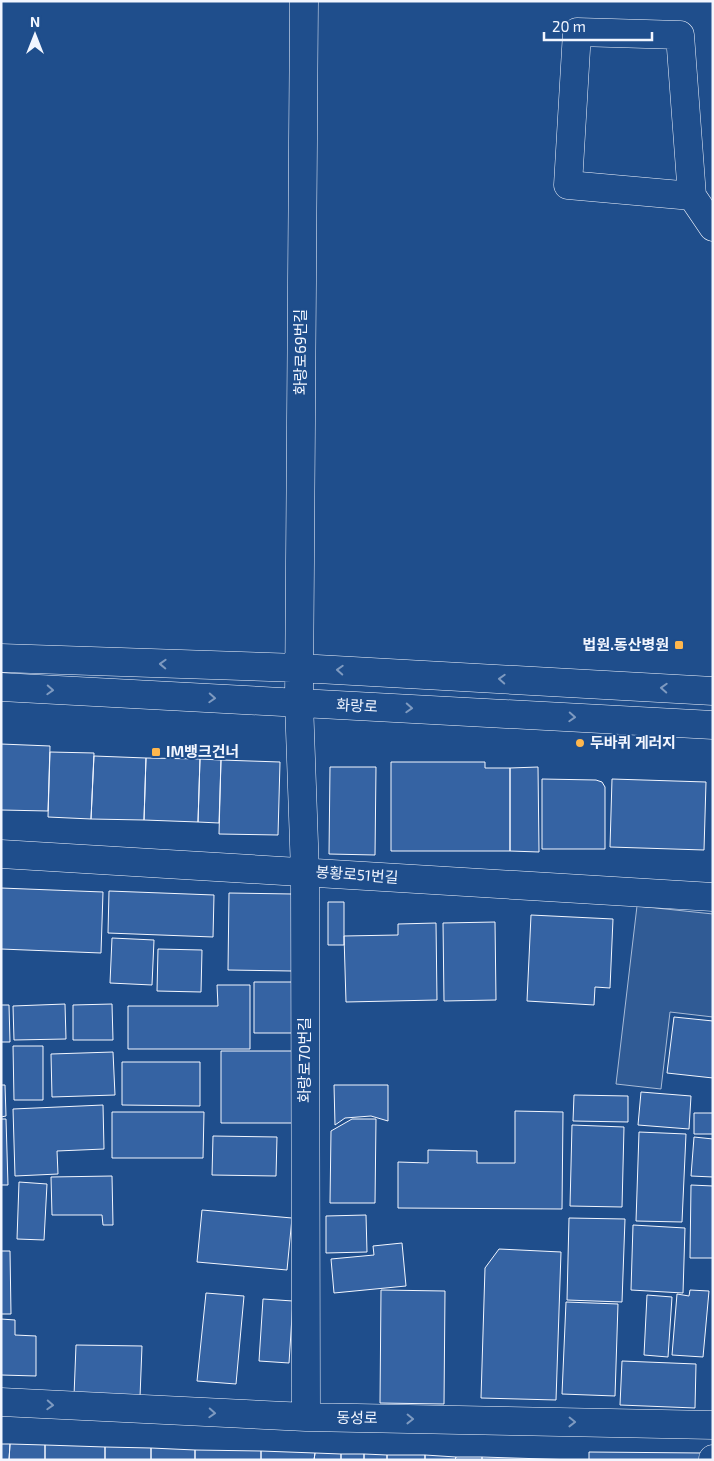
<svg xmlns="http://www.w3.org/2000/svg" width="714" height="1461" font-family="'Exo 2','Noto Sans KR',sans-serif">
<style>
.parking{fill:#305b95;stroke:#a8bbd7}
.building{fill:#3563a3;stroke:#f2f6ff}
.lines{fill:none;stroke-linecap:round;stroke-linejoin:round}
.minor-casing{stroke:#f2f6ff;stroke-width:29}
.minor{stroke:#1f4e8c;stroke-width:28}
.oneway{stroke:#7e9ac0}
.poi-dot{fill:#ffb74d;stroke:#1f4e8c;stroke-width:2}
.labels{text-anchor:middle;stroke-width:4;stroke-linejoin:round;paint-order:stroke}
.street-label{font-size:15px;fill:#f2f6ff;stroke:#1f4e8c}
.poi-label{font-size:15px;font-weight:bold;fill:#f2f6ff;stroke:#1f4e8c;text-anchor:start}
</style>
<rect width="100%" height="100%" fill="#1f4e8c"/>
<path class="parking" d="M637 906 713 914V1017L670 1012 661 1089 616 1084Z"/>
<path class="building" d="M1 744 50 746 48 811 1 810Z
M50 752 94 753 91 819 48 817Z
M94 756 146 758 144 820 91 819Z
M146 758 200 759 198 822 144 820Z
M200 759 221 760 219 823 198 822Z
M221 760 280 762 278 835 219 834Z
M391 762H485V768H510V851H391Z
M330 767H376L375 855 329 854Z
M538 767 539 852 510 851V768Z
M542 779 596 780 602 782 605 787V849H542Z
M612 779 706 782 704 850 610 847Z
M1 888 103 892 101 953 1 949Z
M109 891 214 895 213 937 108 933Z
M229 893 293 894 292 971 228 970Z
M328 902H344V945H328Z
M531 915 613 919 610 988 595 987 594 1005 527 1001Z
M495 922 496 1000 444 1001 443 923Z
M436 923 437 1000 346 1002 344 936 398 935V924Z
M112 938 154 940 152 985 110 983Z
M158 949 202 950 201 992 157 991Z
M254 982H292V1033H254Z
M217 985H250V1049H128V1006H218Z
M65 1004 66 1039 14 1040 13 1006Z
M112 1004 113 1040H73V1005Z
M1 1005H9L10 1042H1Z
M674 1017 713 1021V1078L667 1073Z
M13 1046H43V1100H14Z
M221 1051H295V1123H221Z
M113 1052 115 1095 52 1097 51 1054Z
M122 1062H200V1106L122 1105Z
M1 1085H5L6 1116 1 1117Z
M334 1085H388V1121L371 1116 345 1118 335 1125Z
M641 1092 691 1096 689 1129 638 1125Z
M574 1095 628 1096V1122L573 1121Z
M103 1105 104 1149 57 1151 58 1174 15 1176 13 1109Z
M515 1111 563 1112 562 1209 398 1208V1162L428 1163V1150L477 1151V1163H515Z
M112 1112H204L203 1158H112Z
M694 1113H713V1134H694Z
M1 1119H6L8 1185H1Z
M352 1119H376L375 1203H330L331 1131Z
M572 1125 624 1127 622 1207 570 1206Z
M639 1132 686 1134 682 1222 636 1221Z
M213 1136 277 1137 276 1176 212 1175Z
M694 1137 713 1139V1177L691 1176Z
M112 1176 113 1225H103L102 1215H52L51 1177Z
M19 1182 47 1184 44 1240 17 1239Z
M691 1185 713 1186V1258H690Z
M202 1210 292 1218 287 1270 197 1262Z
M366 1215 367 1252 326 1253V1216Z
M569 1218 625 1219 622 1302 567 1300Z
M633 1225 685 1228 683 1293 631 1290Z
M402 1243 406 1286 334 1293 331 1259 374 1255 373 1246Z
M499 1249 561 1252 556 1400 481 1398 485 1268Z
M1 1251H10L11 1314H1Z
M381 1290 445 1291 444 1404 380 1403Z
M690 1290 709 1291 703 1357 672 1355 677 1294 689 1296Z
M206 1293 244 1296 236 1384 197 1381Z
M647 1295 672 1297 668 1357 644 1355Z
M263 1299 293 1301 289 1363 259 1361Z
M566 1302 618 1304 615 1396 562 1394Z
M1 1319 15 1320V1335L36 1336V1376L1 1375Z
M76 1345 142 1346 140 1397 74 1396Z
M622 1361 696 1364 695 1408 620 1405Z
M1 1444H10L9 1460H1Z
M10 1444 45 1445V1460H9Z
M45 1445 105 1447V1460H45Z
M105 1447 151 1448V1460H105Z
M151 1448 195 1450V1460H151Z
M195 1450 261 1451V1460H195Z
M261 1451 315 1453 314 1460H261Z
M589 1452 702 1453V1460H589Z
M315 1453 341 1454V1460H314Z
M341 1454H364V1460H341Z
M364 1454 387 1455V1460H364Z
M387 1455H425V1460H387Z
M425 1455 456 1457 455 1460H425Z
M456 1457H482V1460H455Z
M482 1457 575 1460H482Z"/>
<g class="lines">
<g class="minor-casing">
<path id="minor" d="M304 1 299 702 305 872 306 1417
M692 196 568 185 577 32 680 35 692 196 713 227
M1 658 299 668 713 691
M1 687 713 725
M1 854 713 897
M1 1402 306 1417 713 1425
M713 1460V1459"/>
</g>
<use href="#minor" class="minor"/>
</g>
<defs><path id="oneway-chevron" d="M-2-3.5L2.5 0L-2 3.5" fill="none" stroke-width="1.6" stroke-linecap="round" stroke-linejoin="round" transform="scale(1.25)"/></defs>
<g class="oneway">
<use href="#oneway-chevron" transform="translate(163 664) rotate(-178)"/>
<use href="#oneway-chevron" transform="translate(340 670) rotate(-177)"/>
<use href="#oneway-chevron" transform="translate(502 679) rotate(-177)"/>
<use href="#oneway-chevron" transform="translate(664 688) rotate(-177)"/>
<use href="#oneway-chevron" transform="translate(50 690) rotate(3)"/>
<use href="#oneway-chevron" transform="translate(212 698) rotate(3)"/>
<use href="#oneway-chevron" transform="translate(409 708) rotate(3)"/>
<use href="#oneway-chevron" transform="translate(572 717) rotate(3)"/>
<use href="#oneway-chevron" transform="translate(50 1405) rotate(3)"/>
<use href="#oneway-chevron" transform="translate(212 1413) rotate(3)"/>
<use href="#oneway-chevron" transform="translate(410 1419) rotate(1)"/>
<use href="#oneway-chevron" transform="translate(572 1422) rotate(1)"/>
</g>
<g class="poi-dot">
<rect x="674" y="640" width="10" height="10" rx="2.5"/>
<circle cx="580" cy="743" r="5"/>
<rect x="151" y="747" width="10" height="10" rx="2.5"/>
</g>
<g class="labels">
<g class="street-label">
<text transform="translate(301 352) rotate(-90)" y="5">화랑로69번길</text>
<text transform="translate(357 706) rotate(3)" y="5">화랑로</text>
<text transform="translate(357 875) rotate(4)" y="5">봉황로51번길</text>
<text transform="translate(305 1060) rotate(-90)" y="5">화랑로70번길</text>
<text transform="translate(357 1418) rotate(1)" y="5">동성로</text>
</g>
<g class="poi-label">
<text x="669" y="650" text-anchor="end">법원.동산병원</text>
<text x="590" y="748">두바퀴 게러지</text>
<text x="166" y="757">IM뱅크건너</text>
</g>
</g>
<rect width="714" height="1461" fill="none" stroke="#f2f6ff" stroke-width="5"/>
<g transform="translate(35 35)" stroke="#1f4e8c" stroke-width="4" paint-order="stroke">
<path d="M0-4L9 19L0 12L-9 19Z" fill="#f2f6ff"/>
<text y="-8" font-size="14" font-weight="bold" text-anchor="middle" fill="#f2f6ff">N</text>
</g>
<path d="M544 32v8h108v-8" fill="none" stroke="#f2f6ff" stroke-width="2.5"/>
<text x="552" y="32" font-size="15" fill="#f2f6ff" stroke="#1f4e8c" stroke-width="4" paint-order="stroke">20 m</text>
</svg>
